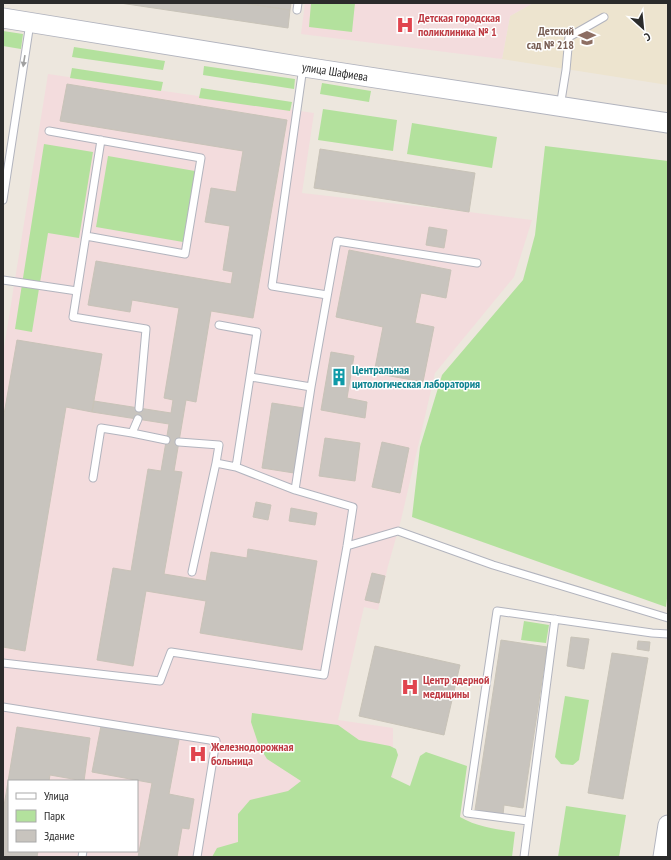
<svg xmlns="http://www.w3.org/2000/svg" width="671" height="860" font-family="'PT Sans Narrow',sans-serif">
<style>
.education{fill:#ede4cf}
.medical{fill:#f3dcdd;fill-rule:evenodd}
.green{fill:#b3e19d}
.building{fill:#c8c4be;stroke:#c8c3b8}
.lines{fill:none;stroke-linecap:round;stroke-linejoin:round}
.lane-casing{stroke:#b2b4be;stroke-width:9}
.secondary-casing{stroke:#b2b4be;stroke-width:21}
.lane{stroke:#fff;stroke-width:7}
.secondary{stroke:#fff;stroke-width:19}
.oneway{fill:#a0a0a0}
.labels{text-anchor:middle;stroke-width:3;stroke-linejoin:round;paint-order:stroke}
.health-label{font-size:12px;font-weight:bold;fill:#be3a42;stroke:#fff;text-anchor:start}
.education-label{font-size:12px;font-weight:bold;fill:#785e54;stroke:#fff;text-anchor:end}
.street-label{font-size:12px;fill:#2b2b2b;stroke:#fff}
.culture-label{font-size:12px;font-weight:bold;fill:#0d838f;stroke:#fff;text-anchor:start}
</style>
<rect width="100%" height="100%" fill="#ede7de"/>
<path class="education" d="M533 3H668V85L502 59 510 16Z"/>
<path class="medical" d="M305 3H533L510 16 502 59 301 34Z
M48 74 314 113 302 193 469 212 532 220 514 277 435 373 401 520 388 566 378 610 364 607 338 720 393 728 392 857H3V354ZM9 781H137V851H9Z"/>
<path class="green" d="M311 3H355L352 32 309 27Z
M3 31 23 34 21 49 3 46Z
M74 47 165 61 163 70 72 57Z
M204 66 295 79 294 89 203 75Z
M72 68 163 82 161 91 70 78Z
M322 83 371 91 369 102 320 94Z
M201 88 292 102 290 111 199 98Z
M323 109 397 120 393 151 318 140Z
M412 123 497 137 492 168 407 154Z
M44 144 93 152 79 238 48 233 32 332 15 329Z
M545 146 668 161V590L666 607 412 517 420 447 442 375 523 280 535 235Z
M108 156 195 171 183 242 96 227Z
M524 621 549 625 546 643 521 640Z
M565 696 589 700 579 760 573 765 561 764 555 757Z
M252 713 338 725 359 740 390 746 396 749 398 755 391 777 410 786 420 756 426 752 467 766 460 817C477 827 496 829 515 832L512 857H212L217 848 238 842V814L250 800 288 791 301 781 267 759 259 746 251 722Z
M566 806 626 815 619 857H558Z"/>
<path class="building" d="M120 3H243L290 10 288 28Z
M243 3H291L290 10Z
M67 84 287 120 253 318 211 311 196 402 186 400 174 471 182 472 164 574 206 581 211 552 247 558 248 549 317 561 302 650 200 633 206 601 146 591 133 666 97 660 113 568 131 571 148 469 161 471 169 424 92 412 94 401 171 413 173 400 164 398 179 308 132 300 130 312 88 305 96 261 231 284 233 272 223 270 230 226 205 222 211 188 236 192 243 151 60 121Z
M320 149 475 173 469 212 314 188Z
M429 227 447 230 444 248 426 245Z
M349 250 451 270 446 298 421 293 415 323 434 327 423 382 374 373 383 327 336 317Z
M17 340 102 354 92 412 66 407 25 651 3 647V420Z
M331 352 354 356 347 398 367 402 365 418 321 410Z
M272 403 304 408 294 473 262 468Z
M325 438 360 443 355 481 319 476Z
M382 442 409 448 400 493 372 487Z
M256 502 271 505 268 520 253 517Z
M291 508 317 513 315 525 289 521Z
M372 573 385 576 379 603 365 600Z
M571 637 589 639 584 669 567 666Z
M501 640 547 647 523 808 504 805 503 815 475 810Z
M638 641 650 642 649 651 637 649Z
M375 646 460 665 444 735 359 716Z
M612 653 648 658 623 799 588 793Z
M101 726 179 740 169 794 194 799 189 829 182 828 177 857H138L152 783 92 772Z
M17 727 90 738 84 781 50 775 49 781H9V851H38L37 857H3V812Z"/>
<g class="lines">
<g class="lane-casing">
<path id="lane" d="M297 10 298 3
M303 67 272 286 327 295
M560 107 566 70 569 37 604 17
M49 131 201 158 185 254 86 236
M101 140 73 317 146 329 139 408
M3 200 30 23
M3 280 77 291
M219 325 257 332 236 467
M251 377 311 387
M132 433 138 419
M93 478 101 428 132 433 166 440
M295 490 311 387 337 241 477 263
M347 546 398 531 493 565 668 618
M192 572 216 463
M3 663 160 681 171 652 324 675 347 546 353 507 295 490 236 467 216 463 219 445 179 442
M3 707 216 741 197 857
M528 821 467 813 497 611 652 633 668 634
M82 857 83 851
M524 857 555 619"/>
</g>
<g class="secondary-casing">
<path id="secondary" d="M3 18 304 67 668 123
M663 857 668 825"/>
</g>
<use href="#lane" class="lane"/>
<use href="#secondary" class="secondary"/>
</g>
<defs><path id="oneway-solid" d="M-6-.8H1V-3.2L6.5 0L1 3.2V.8H-6Z"/></defs>
<use class="oneway" href="#oneway-solid" transform="translate(24 61) rotate(99)"/>
<defs>
<g id="hospital-bare" transform="scale(1.38)"><path d="M-5-5h3v3.5h4V-5h3V5h-3V1.5h-4V5h-3Z" fill="#e0444e" stroke="#fff" stroke-width="2.5" paint-order="stroke"/></g>
<g id="school-bare" transform="scale(1.38)"><path d="M0-5L7-2L0 1L-7-2ZM-4 1L0 2.5L4 1V4Q0 6-4 4Z" fill="#8d6e63" stroke="#fff" stroke-width="2.5" paint-order="stroke"/></g>
<g id="building-bare" transform="scale(1.38)"><path d="M-4-6H4V6H1V3H-1V6H-4ZM-2.5-4.3h1.7v1.8h-1.7ZM.8-4.3h1.7v1.8H.8ZM-2.5-1h1.7V.8h-1.7ZM.8-1h1.7V.8H.8Z" fill="#0f9aa8" stroke="#fff" stroke-width="2.5" paint-order="stroke"/></g>
</defs>
<g fill-rule="evenodd">
<use href="#hospital-bare" x="405" y="25"/>
<use href="#school-bare" x="587" y="38"/>
<use href="#building-bare" x="339" y="377"/>
<use href="#hospital-bare" x="410" y="687"/>
<use href="#hospital-bare" x="198" y="754"/>
</g>
<g class="labels">
<g class="health-label">
<text x="418" y="22">Детская городская<tspan x="418" dy="14">поликлиника № 1</tspan></text>
<text x="423" y="684">Центр ядерной<tspan x="423" dy="14">медицины</tspan></text>
<text x="211" y="751">Железнодорожная<tspan x="211" dy="14">больница</tspan></text>
</g>
<g class="education-label">
<text x="574" y="35">Детский<tspan x="574" dy="14">сад № 218</tspan></text>
</g>
<g class="street-label">
<text transform="translate(335 72) rotate(9)" y="4">улица Шафиева</text>
</g>
<g class="culture-label">
<text x="352" y="374">Центральная<tspan x="352" dy="14">цитологическая лаборатория</tspan></text>
</g>
</g>
<rect width="671" height="860" fill="none" stroke="#2b2b2b" stroke-width="8"/>
<rect x="8" y="780" width="130" height="72" fill="#ffffff" stroke="#aaaaaa"/>
<rect x="16" y="793" width="20" height="6" fill="#ffffff" stroke="#aaaaaa"/>
<text x="44" y="800" font-size="12" fill="#2b2b2b">Улица</text>
<rect x="16" y="810" width="20" height="12" fill="#b3e19d" stroke="#aaaaaa"/>
<text x="44" y="820" font-size="12" fill="#2b2b2b">Парк</text>
<rect x="16" y="830" width="20" height="12" fill="#c8c4be" stroke="#aaaaaa"/>
<text x="44" y="840" font-size="12" fill="#2b2b2b">Здание</text>
<g transform="translate(643 28) rotate(153)" stroke="#ffffff" stroke-width="3" paint-order="stroke">
<path d="M0-3L7 15L0 10L-7 15Z" fill="#2b2b2b"/>
<text y="-6" font-size="11" font-weight="bold" text-anchor="middle" fill="#2b2b2b">С</text>
</g>
</svg>
